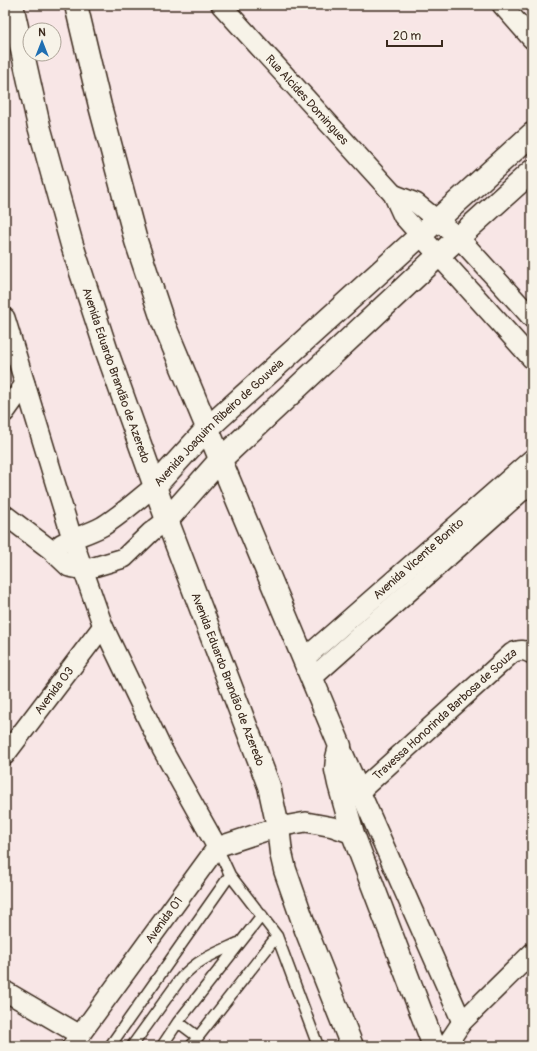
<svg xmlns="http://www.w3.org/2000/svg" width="537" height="1051" font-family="Pangolin,sans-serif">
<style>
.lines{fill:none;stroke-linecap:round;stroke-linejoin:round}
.lane-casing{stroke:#3b2a1e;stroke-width:13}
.street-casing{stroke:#3b2a1e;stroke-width:22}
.secondary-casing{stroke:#3b2a1e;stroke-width:25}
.lane{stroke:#f7f3e8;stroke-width:10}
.street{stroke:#f7f3e8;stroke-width:19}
.secondary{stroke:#f7f3e8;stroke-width:22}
.labels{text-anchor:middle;stroke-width:4;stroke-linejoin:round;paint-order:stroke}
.street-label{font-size:12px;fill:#3b2a1e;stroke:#f7f3e8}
</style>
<rect width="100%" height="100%" fill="#f8e6e6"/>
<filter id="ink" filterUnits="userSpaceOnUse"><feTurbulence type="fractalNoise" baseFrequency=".025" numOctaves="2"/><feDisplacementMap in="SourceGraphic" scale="8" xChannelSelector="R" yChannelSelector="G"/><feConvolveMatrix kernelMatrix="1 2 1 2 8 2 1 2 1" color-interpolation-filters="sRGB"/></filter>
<g filter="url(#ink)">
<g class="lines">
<g class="lane-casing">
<path id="lane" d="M217 847 230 875 277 936 318 1046
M178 1022 198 1037
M110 1046 230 875
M132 1046 181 978C198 959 216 953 238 943
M162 1046 178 1022 262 915
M191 1046 277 936"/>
</g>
<g class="street-casing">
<g id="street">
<path id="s1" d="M221 5 393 194 403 216 532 359"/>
<path d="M502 5 532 39"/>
<path d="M393 194 416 203 459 238 532 318"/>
<path d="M5 318 72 538 103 626 162 749 217 847"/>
<path d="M5 412 25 384"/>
<path d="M5 515 51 550 69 567 84 570 124 558 151 532 167 520"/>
<path d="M61 544C74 537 89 534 103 526 121 515 138 499 155 486"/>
<path id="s2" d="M304 659 532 459"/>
<path d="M312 678 532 482"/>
<path d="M340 746 462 1022"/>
<path id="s3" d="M5 755 103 626"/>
<path id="s4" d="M361 790 512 653C520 649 525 650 532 654"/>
<path d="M5 991 80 1035"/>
<path id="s5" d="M72 1046 217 847 278 827 306 822 333 827 353 834"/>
<path d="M446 1046 462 1022 532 953"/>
</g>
</g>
<g class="secondary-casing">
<g id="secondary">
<path id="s6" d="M12 5 39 126 72 245 107 352 167 520 269 786 278 827 281 853 285 870 306 930 352 1046"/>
<path d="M76 5 100 106 136 241 163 322 340 746 337 758 336 770 339 784 353 834 434 1046"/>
<path id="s7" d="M155 486 207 429 532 134"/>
<path d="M167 520 220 460 439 255 532 171"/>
</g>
</g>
<use href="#lane" class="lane"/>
<use href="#street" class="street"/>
<use href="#secondary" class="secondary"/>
</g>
</g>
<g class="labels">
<g class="street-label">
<text dy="4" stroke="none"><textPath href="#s1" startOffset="128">Rua Alcides Domingues</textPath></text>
<text dy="4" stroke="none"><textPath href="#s6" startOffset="385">Avenida Eduardo Brandão de Azeredo</textPath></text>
<text dy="4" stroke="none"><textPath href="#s7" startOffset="90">Avenida Joaquim Ribeiro de Gouveia</textPath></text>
<text dy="4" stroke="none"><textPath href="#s2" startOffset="152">Avenida Vicente Bonito</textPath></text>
<text dy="4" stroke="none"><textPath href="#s6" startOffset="709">Avenida Eduardo Brandão de Azeredo</textPath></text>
<text dy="4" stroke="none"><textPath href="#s3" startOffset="81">Avenida 03</textPath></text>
<text dy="4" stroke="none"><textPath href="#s4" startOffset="113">Travessa Honorinda Barbosa de Souza</textPath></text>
<text dy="4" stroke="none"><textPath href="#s5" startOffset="156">Avenida 01</textPath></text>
</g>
</g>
<rect width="537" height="1051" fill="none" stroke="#f7f3e8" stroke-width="20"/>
<rect x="10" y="10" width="517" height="1031" fill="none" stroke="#3b2a1e" stroke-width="1.5" filter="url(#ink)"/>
<g transform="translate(42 42)"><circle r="19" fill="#f7f3e8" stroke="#aca397"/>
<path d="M0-3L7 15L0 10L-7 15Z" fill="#1f6fb2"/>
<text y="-6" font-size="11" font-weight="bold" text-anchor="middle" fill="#3b2a1e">N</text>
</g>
<path d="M387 40v6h55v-6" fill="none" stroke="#3b2a1e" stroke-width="2"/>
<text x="393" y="40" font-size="12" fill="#3b2a1e" stroke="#f7f3e8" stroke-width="3" paint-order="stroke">20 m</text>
</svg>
